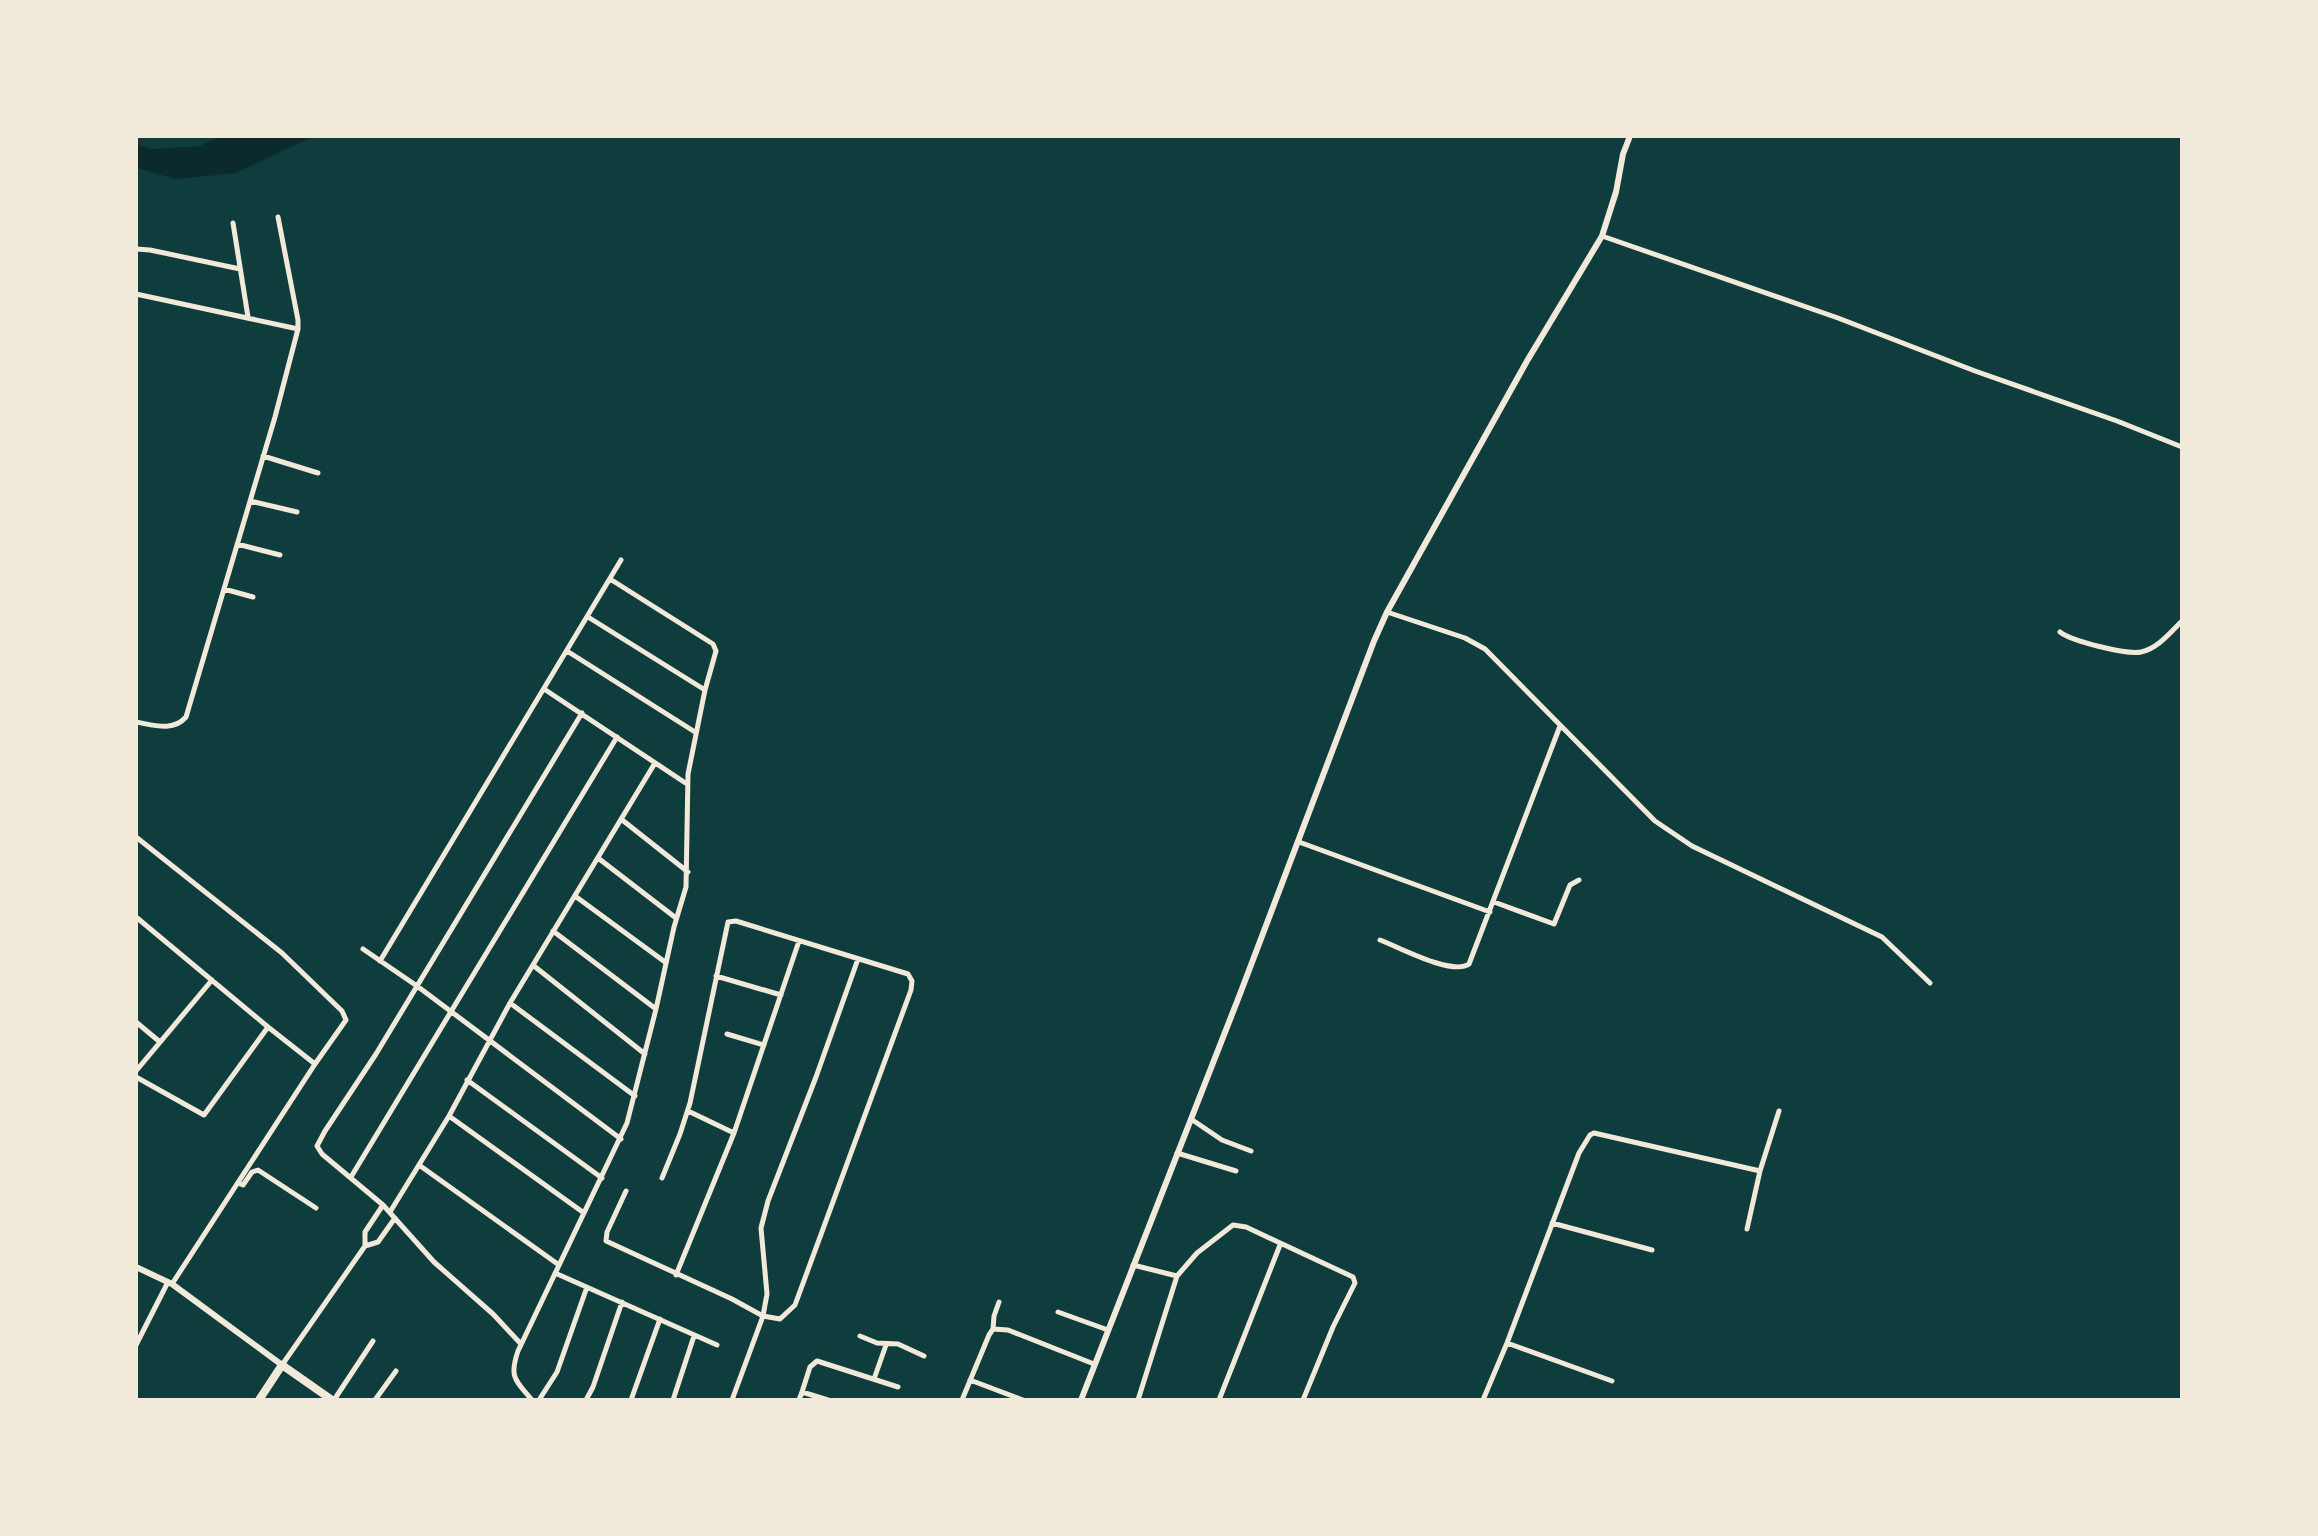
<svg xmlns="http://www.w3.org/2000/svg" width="2318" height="1536" font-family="Mulish,sans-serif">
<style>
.water{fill:#0a2a2b}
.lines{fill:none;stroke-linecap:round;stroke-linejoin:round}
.minor{stroke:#f1e9da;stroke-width:5}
.tertiary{stroke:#f1e9da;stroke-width:6}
.primary{stroke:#f1e9da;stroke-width:8}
</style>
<rect width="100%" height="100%" fill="#0f3d3e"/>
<path class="water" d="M219 137V136L312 137 236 173 175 179 137 168V144L152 149 200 146Z"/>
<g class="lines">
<path class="minor" d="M233 223 248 317
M1602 236 1838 318 1975 371 2117 421 2182 447
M136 249 150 250 240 269
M136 294 298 329
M263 456 318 473
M250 501 297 512
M237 544 280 555
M224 589 253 597
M1387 612 1465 638 1485 649 1655 821 1692 846 1882 937 1930 983
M588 617 705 690
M2060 632C2071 641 2127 655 2141 652 2157 649 2170 633 2182 621
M567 651 695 732
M544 689 687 784
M136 722C154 725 173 732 186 717L275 417 298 329V320L278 217
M621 819 688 872
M136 837 282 953 342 1011 346 1020 315 1064
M1299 842 1490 912
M598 858 676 918
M575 896 665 962
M1494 902 1554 924 1570 885 1579 880
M136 917 268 1027
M553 931 656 1009
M1380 940C1399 947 1452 976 1469 964L1560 726
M363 949 417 986 621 1139
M380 961 621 560
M534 966 645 1054
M716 976 781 995
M510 1003 635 1096
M136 1022 160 1042
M727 1034 764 1045
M136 1071 212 980
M136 1077 204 1115 268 1027 315 1064 172 1284
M467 1080 602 1178
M688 1111 734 1133
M449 1116 584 1213
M1191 1119 1222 1140 1251 1151
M1177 1153 1236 1171
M419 1165 559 1265
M351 1177 617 737
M238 1183 243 1185 252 1172 258 1170 316 1208
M626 1191 607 1232 606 1241 732 1299 763 1316 780 1319 795 1305 911 990 912 981 908 974 736 921 728 922 690 1103 680 1134 662 1178
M390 1212 449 1116 510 1003 655 763
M1552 1223 1652 1250
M1747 1229 1760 1171 1779 1111
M365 1246 378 1242 395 1218
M1133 1265 1177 1276
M555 1273 717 1345
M676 1275 734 1133 799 941
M1058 1312 1108 1330
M993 1329 994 1316 999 1302
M860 1336 877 1343 898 1344 924 1356
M1507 1343 1612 1381
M521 1344 493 1314 434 1262 383 1205 322 1154 317 1146 325 1131 376 1054 582 713
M136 1345 168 1282
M282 1365 365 1246V1232L383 1205
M874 1379 886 1345
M970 1380 1023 1400
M802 1392 810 1367 817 1361 898 1387
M334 1400 373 1341
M375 1400 396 1371
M532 1400C515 1380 509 1377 518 1351L627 1123 656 1009 674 927 686 887 688 774 705 690 716 651 713 644 610 579
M539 1400 557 1372 587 1287
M586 1400 593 1387 622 1302
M631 1400 660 1319
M673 1400 694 1336
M732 1400 763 1316 767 1294 761 1228 768 1201 816 1077 858 959
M799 1400 802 1392 828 1400
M962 1400 989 1335 993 1329 1008 1330 1094 1364
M1138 1400 1177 1276 1197 1253 1233 1225 1246 1227 1353 1277 1355 1283 1333 1327 1303 1400
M1219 1400 1280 1245
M1483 1400 1507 1343 1579 1153 1590 1135 1594 1133 1760 1171"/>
<path class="tertiary" d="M136 1267 172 1284 282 1365
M1081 1400 1240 994 1374 641 1387 612 1527 361 1602 236 1616 192 1623 154 1630 136"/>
<path class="primary" d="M259 1400 282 1365 332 1400"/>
</g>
<rect width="2318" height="1536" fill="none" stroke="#f1e9da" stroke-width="276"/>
</svg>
